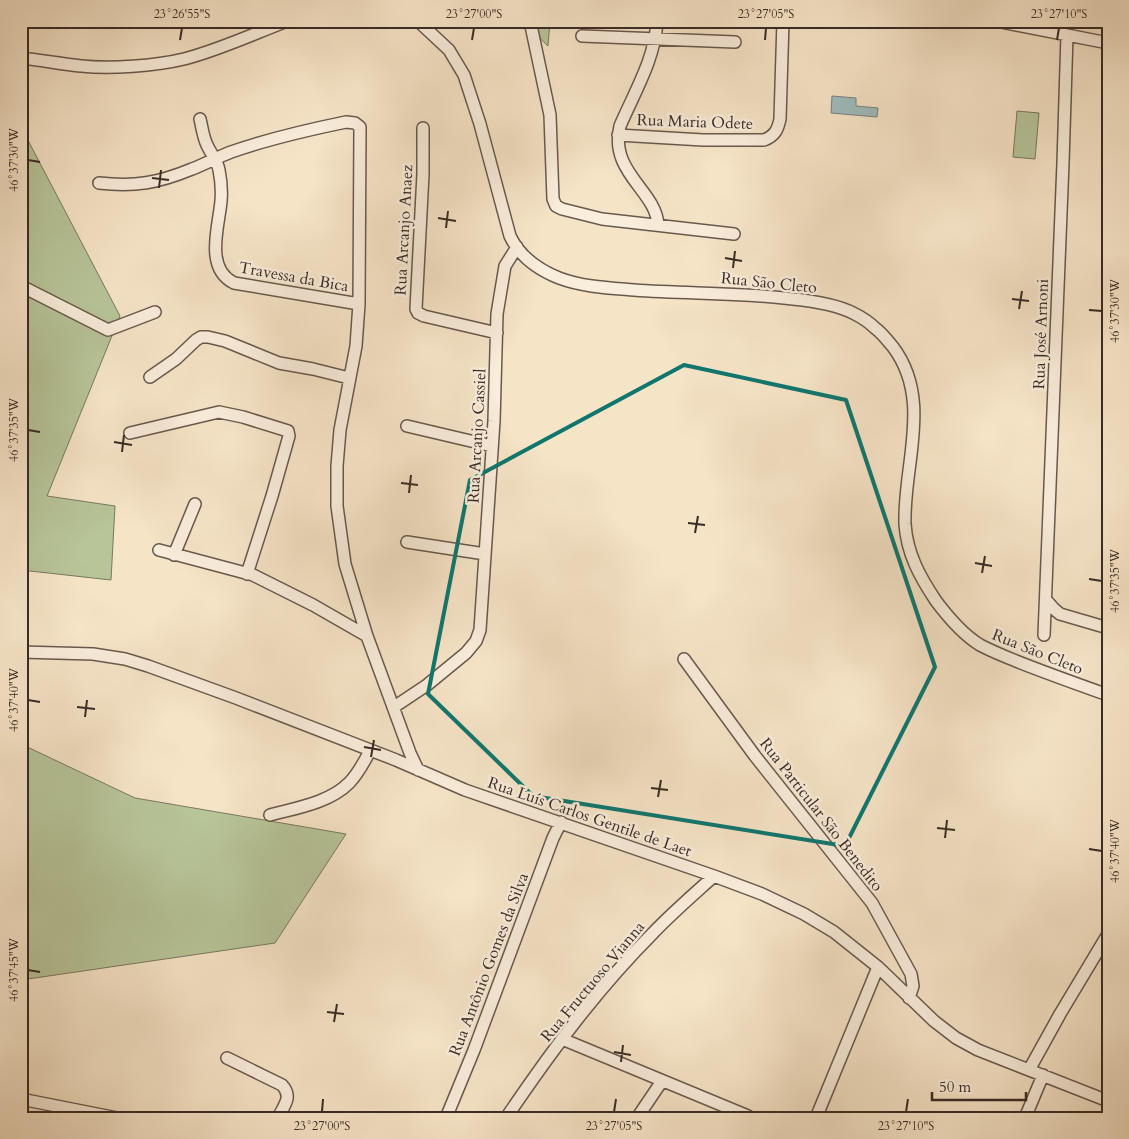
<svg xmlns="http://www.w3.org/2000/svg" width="1129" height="1139" font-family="Cardo,serif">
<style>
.green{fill:#b7c599;stroke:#787860}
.water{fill:#a0bcbe;stroke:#768281}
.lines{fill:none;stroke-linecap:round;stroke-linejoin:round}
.minor-casing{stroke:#68594e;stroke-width:14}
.minor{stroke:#f9eddb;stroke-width:11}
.marked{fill:none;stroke:#0f766e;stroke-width:4;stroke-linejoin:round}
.ticks{fill:none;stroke:#382b26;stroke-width:2}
.labels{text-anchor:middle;stroke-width:5;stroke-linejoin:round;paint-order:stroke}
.street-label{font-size:16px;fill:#382b26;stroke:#f9eddb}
.neatline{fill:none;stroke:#382b26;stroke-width:2}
.ticks-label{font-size:12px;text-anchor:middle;fill:#382b26}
</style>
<rect width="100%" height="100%" fill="#f6e4c7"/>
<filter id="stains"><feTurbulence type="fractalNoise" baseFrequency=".004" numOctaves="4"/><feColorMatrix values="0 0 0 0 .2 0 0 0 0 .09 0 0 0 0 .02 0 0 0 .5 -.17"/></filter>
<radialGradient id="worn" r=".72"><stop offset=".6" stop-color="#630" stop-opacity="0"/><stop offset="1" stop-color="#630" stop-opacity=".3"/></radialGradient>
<path class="green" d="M522 21H550L548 46Z
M1017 111 1039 113 1035 159 1013 157Z
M21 127 120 316 47 496 115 506 111 580 21 570Z
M21 744 135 798 346 834 275 943 21 980Z"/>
<path class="water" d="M832 96 856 98V106L878 108 877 117 831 113Z"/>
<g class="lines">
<g class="minor-casing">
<path id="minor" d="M418 21 449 50 464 75 480 124 510 236C520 257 539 270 559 278 583 287 609 288 634 290 687 294 740 292 793 299 813 301 835 304 853 313 861 317 869 322 875 328 882 333 887 340 893 347 933 400 903 465 905 524 907 554 920 577 936 601 948 617 962 634 980 645 991 651 1004 656 1016 661 1046 673 1077 684 1108 695
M530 21 550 115 553 199 556 206 562 209 602 219 734 234
M657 21C655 59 635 91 620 126 609 173 656 190 658 225
M996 21 1108 43
M582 36 735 42
M21 58C41 60 61 64 81 66 110 69 155 66 184 59 219 50 253 34 287 21
M200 119C202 127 203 137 207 145 211 154 217 160 219 170 221 180 222 190 221 201 219 226 204 268 234 283L359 304
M423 128V174L416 309 418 313 424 316 497 333
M618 135 703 140H764C775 136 778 129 780 119L783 21
M99 183C135 187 158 183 192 169 205 164 218 157 231 152 268 139 307 130 346 122L355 123 360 127 359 304 356 346 340 430 337 466V506L345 564 367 636 410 753 418 770
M27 289 108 330 155 312
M150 377 176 359 196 340 201 337H208L225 341 279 363 313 369 349 378
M407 426 492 446
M130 433 219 412 243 417 288 431 289 436 272 496 247 574
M407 542 485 554
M159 550 253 575 313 605 367 636
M174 555 195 504
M1046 600 1054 609 1060 614 1108 628
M1044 635 1063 163 1067 35
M21 652 93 654 125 659 148 666 236 698 396 760 465 790 714 876 762 894 804 914 834 932 878 967 934 1021 956 1038 978 1050 1108 1101
M684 659 755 756 872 903 911 974 913 986 909 998
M394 707 427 685 466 653 476 641 480 630 494 421 497 314 505 266 517 247
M270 815C296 808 329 803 349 783 358 774 364 762 370 751
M562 1039 748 1116
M227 1058 282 1085C293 1097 284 1105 278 1118
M1029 1070 1060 1014 1108 934
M21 1099 117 1118
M446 1118 474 1050 553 838 561 822
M506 1118C550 1053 597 989 653 933 672 913 693 895 714 876
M637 1118 662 1081
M816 1118 878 967
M1025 1118 1043 1075"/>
</g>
<use href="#minor" class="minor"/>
</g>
<path class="marked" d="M684 365 846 400 935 667 845 846 533 796 428 694 470 480Z"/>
<path class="ticks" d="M180 40 182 28M472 40 474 28M765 40 766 28M1057 40 1059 28M28 160 40 162M152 178 169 180M159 188 161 170M438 218 456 221M446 228 448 211M725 258 742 261M733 268 735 251M1012 299 1029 301M1019 309 1022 291M1089 310 1102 311M28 430 40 432M114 442 132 445M122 452 124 435M401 483 418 485M409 493 411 475M688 523 705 525M695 533 698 516M975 563 992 566M982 573 985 556M1089 579 1102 581M28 700 40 702M77 707 95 709M85 717 87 700M364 747 381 750M371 757 374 740M651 788 668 790M658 797 661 780M937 828 955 830M945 838 947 820M1089 849 1102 851M28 970 40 972M327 1012 344 1014M334 1022 337 1004M614 1052 631 1055M621 1062 623 1045M322 1112 323 1099M614 1112 616 1099M906 1112 908 1099"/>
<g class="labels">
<g class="street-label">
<text transform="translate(695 121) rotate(2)" y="6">Rua Maria Odete</text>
<text transform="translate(403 230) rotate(-87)" y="6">Rua Arcanjo Anaez</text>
<text transform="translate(294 276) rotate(10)" y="6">Travessa da Bica</text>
<text transform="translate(769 282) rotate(6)" y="6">Rua São Cleto</text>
<text transform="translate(1040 334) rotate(-88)" y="6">Rua José Arnoni</text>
<text transform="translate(476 436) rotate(-87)" y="6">Rua Arcanjo Cassiel</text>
<text transform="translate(1038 651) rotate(22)" y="6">Rua São Cleto</text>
<text transform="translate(822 814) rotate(52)" y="6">Rua Particular São Benedito</text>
<text transform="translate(590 816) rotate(19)" y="6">Rua Luís Carlos Gentile de Laet</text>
<text transform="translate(488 964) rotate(-69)" y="6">Rua Antônio Gomes da Silva</text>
<text transform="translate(592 981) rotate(-50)" y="6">Rua Fructuoso Vianna</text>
</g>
</g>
<rect width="1129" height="1139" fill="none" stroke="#f6e4c7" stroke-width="55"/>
<path d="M932 1092v8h94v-8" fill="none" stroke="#382b26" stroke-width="2.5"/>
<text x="939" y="1092" font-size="15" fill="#382b26" stroke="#f9eddb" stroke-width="4" paint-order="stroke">50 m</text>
<rect x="28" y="28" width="1074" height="1084" class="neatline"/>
<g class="ticks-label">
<text x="182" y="18">23°26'55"S</text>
<text x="474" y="18">23°27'00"S</text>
<text x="766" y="18">23°27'05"S</text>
<text x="1059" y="18">23°27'10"S</text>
<text transform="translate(14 160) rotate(-90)" y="4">46°37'30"W</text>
<text transform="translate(1115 311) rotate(-90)" y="4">46°37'30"W</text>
<text transform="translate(14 430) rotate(-90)" y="4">46°37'35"W</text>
<text transform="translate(1115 581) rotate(-90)" y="4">46°37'35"W</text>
<text transform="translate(14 700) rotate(-90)" y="4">46°37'40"W</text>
<text transform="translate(1115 851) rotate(-90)" y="4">46°37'40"W</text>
<text transform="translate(14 970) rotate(-90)" y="4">46°37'45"W</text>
<text x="322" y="1130">23°27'00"S</text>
<text x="614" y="1130">23°27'05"S</text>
<text x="906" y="1130">23°27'10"S</text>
</g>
<rect width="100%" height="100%" filter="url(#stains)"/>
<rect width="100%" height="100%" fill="url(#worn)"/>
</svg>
